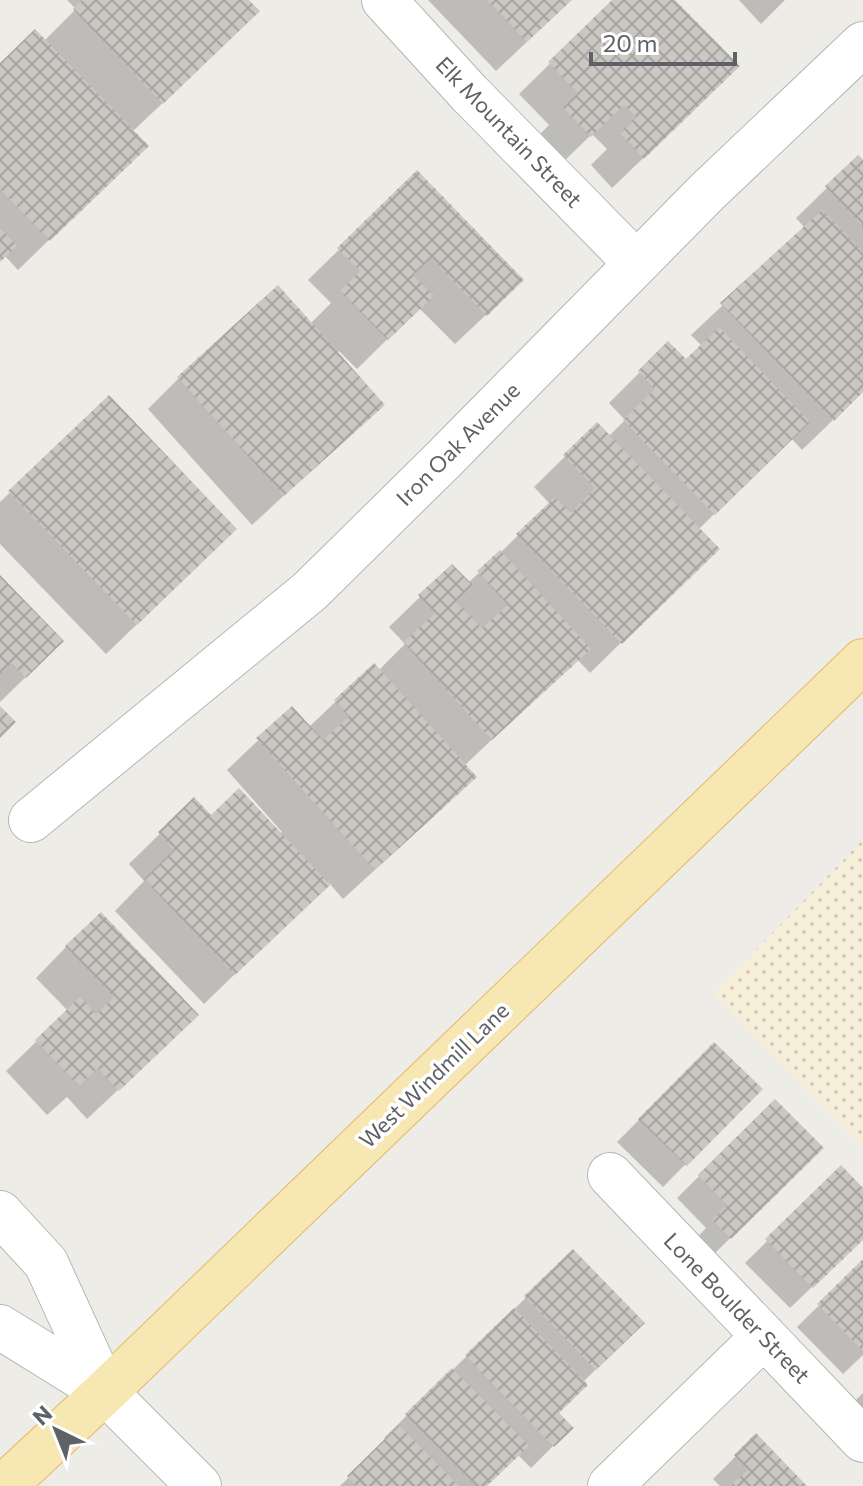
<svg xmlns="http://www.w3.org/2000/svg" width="863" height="1486" font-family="Commissioner,sans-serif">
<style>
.sand{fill:url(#sand-dots)}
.shadow{fill:#0003}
.building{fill:url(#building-cross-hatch)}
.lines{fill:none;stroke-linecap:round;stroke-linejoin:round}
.minor-casing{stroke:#b3b6b9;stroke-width:46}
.major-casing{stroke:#e3b96a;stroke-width:46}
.minor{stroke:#fff;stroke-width:44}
.major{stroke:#f7e7b3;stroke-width:44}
.labels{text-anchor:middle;stroke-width:7;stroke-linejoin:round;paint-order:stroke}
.street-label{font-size:22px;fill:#5e6165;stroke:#fff}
</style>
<defs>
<pattern id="sand-dots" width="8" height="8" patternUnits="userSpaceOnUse" patternTransform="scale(2)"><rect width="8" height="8" fill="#f7eed9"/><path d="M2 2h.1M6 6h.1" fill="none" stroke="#cbc4b4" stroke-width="1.8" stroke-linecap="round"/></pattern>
<pattern id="building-cross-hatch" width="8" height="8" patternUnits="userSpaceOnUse" patternTransform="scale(2)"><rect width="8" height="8" fill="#cac7c3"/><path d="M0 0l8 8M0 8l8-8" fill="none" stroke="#a7a5a2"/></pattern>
</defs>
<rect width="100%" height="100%" fill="#eeece6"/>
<path class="sand" d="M863 840V1146L713 994Z"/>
<path class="shadow" d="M67 0H246L227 42 132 132 115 176 18 270 4 255 0 260V65L44 41 76 9Z
M428 0H571L496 71Z
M615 0H672L707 97 612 188 591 165 607 149 592 134 559 166 534 140 549 125 519 94Z
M739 0H785L761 24Z
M858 158 863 163V391L802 450 791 438 698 530 686 579 590 673 577 659 464 766 444 807 343 899 329 883 204 1004 115 911 144 881 129 864 194 800 211 818 279 834 282 832 227 770 292 708 309 727 373 666 378 671 405 644 389 627 452 566 468 583 501 552 550 504 534 487 597 425 608 437 625 420 609 403 668 344 686 362 702 346 691 335 805 228 796 218Z
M417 173 491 310 455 344 419 308 357 369 339 351 336 353 383 404 252 525 148 409 178 379 310 324 331 303 308 280Z
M109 398 204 560 106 654 0 544V502Z
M0 577 31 672 0 702Z
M66 947 166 1045 87 1119 67 1097 47 1115 6 1071 68 1011 36 978Z
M714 1044 760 1089 663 1187 617 1142Z
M775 1101 821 1148 708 1260 692 1243 706 1228 677 1198Z
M841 1168 863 1191V1238L790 1308 745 1263Z
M573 1251 643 1323 583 1382 557 1413 571 1428 531 1468 517 1454 485 1486H340L387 1440 384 1438Z
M863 1262V1355L843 1374 797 1327Z
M863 1393V1414L853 1403Z
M756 1436 804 1486H720L713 1479Z"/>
<path class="building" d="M82 0H249L260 11 163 104 73 9Z
M487 0H572L527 42Z
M612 0H675L740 66 644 159 620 133 636 117 624 105 591 137 563 108 578 93 548 62Z
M35 29 149 146 50 241 0 189V63Z
M858 155 863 160V227L825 186Z
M417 170 524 280 487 316 431 258 413 275 434 296 388 340 340 291 360 271 337 248Z
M822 210 863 252V392L834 421 720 303Z
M0 228 17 246 0 262Z
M278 285 385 405 284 496 177 377Z
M719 327 810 422 715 515 623 420 655 389 638 371 668 341 686 359Z
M109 395 237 529 137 625 8 491Z
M597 422 720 549 622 644 516 534 555 497 571 513 595 488 563 455Z
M500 550 591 649 492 740 403 642 435 613 418 595 452 564 473 585 456 601 482 628 508 605 477 571Z
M0 575 64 641 26 678 12 663 0 674Z
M374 663 477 777 375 870 256 738 292 706 323 740 349 717 334 700Z
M0 706 16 722 0 738Z
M239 788 330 885 235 975 144 879 174 850 158 832 194 797 211 815Z
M101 912 199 1015 119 1091 98 1068 79 1086 35 1040 80 997 96 1014 114 997 65 946Z
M714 1042 763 1089 687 1166 638 1119Z
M775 1099 824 1148 731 1239 712 1220 727 1205 698 1175Z
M841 1165 863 1188V1240L813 1288 765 1239Z
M573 1249 645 1323 596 1370 524 1296Z
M863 1259V1351L817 1304Z
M514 1308 588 1385 559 1413 574 1428 554 1447 465 1355Z
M452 1368 529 1446 487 1486H476L405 1414Z
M399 1425 459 1486H356L347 1476Z
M756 1433 807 1486H730L748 1470 734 1455Z"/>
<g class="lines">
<g class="minor-casing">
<path id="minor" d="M384 0 469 93 636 263
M31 820 310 591 444 459 707 192 863 44
M610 1175 863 1440
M0 1213 46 1263 105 1392
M0 1327 105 1392 199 1486
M610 1486 764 1336"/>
</g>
<g class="major-casing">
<path id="major" d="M4 1486 105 1392 863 661"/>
</g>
<use href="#minor" class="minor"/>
<use href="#major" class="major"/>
</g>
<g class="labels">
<g class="street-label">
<text transform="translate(509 132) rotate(46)" y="8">Elk Mountain Street</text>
<text transform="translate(458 444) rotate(-45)" y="8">Iron Oak Avenue</text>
<text transform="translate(434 1075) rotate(-44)" y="8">West Windmill Lane</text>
<text transform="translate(737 1308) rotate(46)" y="8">Lone Boulder Street</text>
</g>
</g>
<g transform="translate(56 1430) rotate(317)" stroke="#ffffff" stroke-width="6" paint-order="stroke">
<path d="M0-6L14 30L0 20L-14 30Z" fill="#5e6165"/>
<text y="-12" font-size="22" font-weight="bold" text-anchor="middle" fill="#5e6165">N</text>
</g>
<path d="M591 52v12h144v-12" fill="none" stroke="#5e6165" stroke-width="4"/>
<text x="603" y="52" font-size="24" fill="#5e6165" stroke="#ffffff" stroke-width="6" paint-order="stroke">20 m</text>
</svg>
